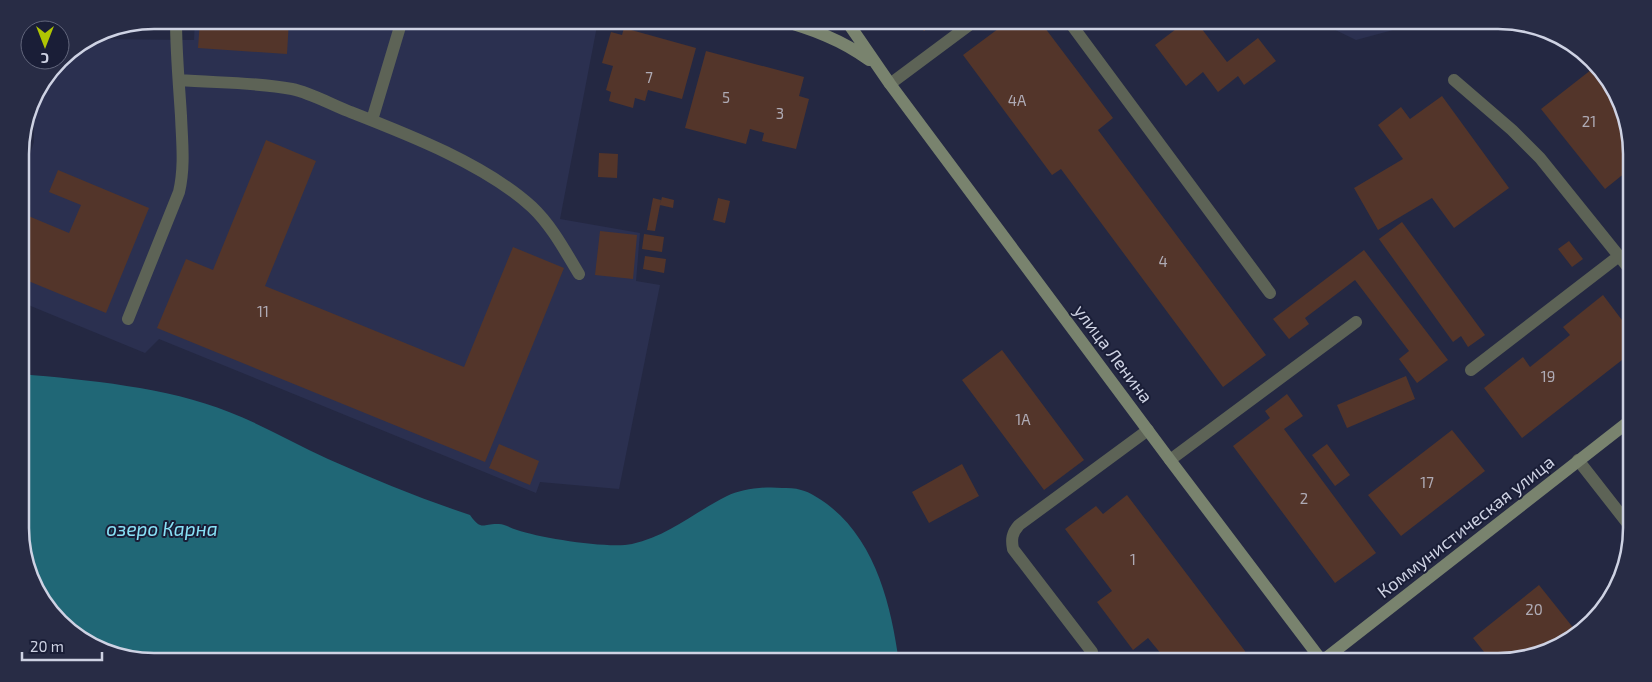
<svg xmlns="http://www.w3.org/2000/svg" width="1652" height="682" font-family="'Exo 2',sans-serif">
<style>
.built{fill:#2b3050}
.water{fill:#206776}
.building{fill:#53352a}
.lines{fill:none;stroke-linecap:round;stroke-linejoin:round}
.lane{stroke:#5d6356;stroke-width:12}
.street{stroke:#5d6356;stroke-width:12}
.secondary{stroke:#79836e;stroke-width:12}
.labels{text-anchor:middle;stroke-width:4;stroke-linejoin:round;paint-order:stroke}
.number-label{font-size:15px;fill:#afabb5}
.street-label{font-size:18px;fill:#ced2e3;stroke:#1a1e37}
.water-label{font-size:19px;font-style:italic;fill:#89e2f7;stroke:#1a1e37}
.rim{fill:none;stroke:#ced2e3;stroke-width:2.5}
</style>
<rect width="100%" height="100%" fill="#242842"/>
<path class="built" d="M195 20H574L597 26 560 219 640 233 636 281 660 285 619 489 540 482 536 493 159 339 145 353 21 302 20 183 34 142V94L65 53 89 39 194 40Z
M1315 20H1430L1356 40Z"/>
<path class="water" d="M21 374C87 380 167 387 229 412 263 425 295 444 328 459 375 480 422 499 470 515 482 532 483 523 499 524 504 524 511 528 517 530 540 538 609 549 632 544 668 536 695 512 727 496 741 489 766 486 782 488 788 488 795 488 801 490 810 492 820 499 827 504 876 541 891 605 899 662H154L103 652 48 610 21 546Z"/>
<path class="building" d="M200 20H289L287 54 198 48Z
M915 20H939L924 31Z
M1010 20H1039L1113 118 1098 130 1266 355 1223 387 1061 169 1052 175 963 55Z
M1188 20H1195L1227 62 1258 38 1276 61 1244 85 1238 76 1218 92 1203 72 1186 86 1155 45Z
M624 28 696 48 682 99 648 90 645 101 635 98 633 108 609 101 611 92 606 90 613 66 602 63 611 32 622 35Z
M706 51 804 77 799 96 809 99 796 149 762 141 764 133 750 129 746 144 685 128Z
M1596 66 1604 72 1631 136V168L1605 189 1541 109Z
M1442 96 1509 188 1454 228 1432 198 1378 230 1354 188 1403 159 1378 125 1401 107 1410 119Z
M266 140 316 161 265 286 464 367 513 247 564 268 485 462 157 328 186 259 213 270Z
M599 153 618 154 617 178 598 177Z
M58 170 149 208 106 313 21 278 20 229 26 215 69 233 81 205 49 192Z
M662 197 674 200 673 208 660 205Z
M653 198 661 200 655 231 647 230Z
M718 198 730 201 725 223 713 220Z
M1402 222 1485 335 1468 347 1461 336 1453 342 1379 239Z
M600 231 637 235 633 279 595 275Z
M644 234 664 237 662 252 642 249Z
M1569 241 1583 259 1572 267 1558 249Z
M1364 250 1448 360 1417 383 1399 359 1409 351 1355 280 1305 318 1309 324 1289 339 1273 319Z
M645 256 666 259 664 273 643 269Z
M1603 295 1631 332V353L1522 438 1484 388 1523 357 1530 367 1570 335 1563 327Z
M1002 350 1084 460 1044 490 962 380Z
M1406 376 1415 399 1347 428 1337 405Z
M1287 394 1303 416 1284 429 1376 553 1335 583 1233 446 1270 418 1265 411Z
M1452 430 1485 471 1401 536 1368 495Z
M499 444 539 461 530 485 489 468Z
M1327 444 1350 475 1335 486 1312 455Z
M962 464 979 496 929 523 912 492Z
M1127 495 1245 651 1244 662H1153L1162 655 1148 638 1133 650 1097 602 1112 591 1065 529 1096 506 1103 514Z
M1539 585 1579 635 1507 662H1492L1473 638Z"/>
<g class="lines">
<path class="lane" d="M1068 20 1270 293
M179 80C216 83 255 82 292 89 311 93 330 104 348 111 407 134 485 164 532 207 552 226 565 251 579 274
M1454 80 1512 130 1540 158 1631 271
M890 84 976 20
M372 120 402 20
M128 319 179 192C185 166 182 142 181 116 179 84 176 52 176 20
M1471 370 1619 256
M1170 460 1356 322
M1092 652 1013 549C1011 539 1012 533 1019 525L1148 430"/>
<path class="street" d="M1578 460 1632 529"/>
<path class="secondary" d="M779 20C812 29 842 40 869 60
M846 20 890 84 1170 460 1322 661
M1321 662 1632 419"/>
</g>
<g class="labels">
<g class="number-label">
<text x="649" y="83">7</text>
<text x="726" y="103">5</text>
<text x="1017" y="106">4А</text>
<text x="780" y="119">3</text>
<text x="1589" y="127">21</text>
<text x="1163" y="267">4</text>
<text x="263" y="317">11</text>
<text x="1548" y="382">19</text>
<text x="1023" y="425">1А</text>
<text x="1427" y="488">17</text>
<text x="1304" y="504">2</text>
<text x="1133" y="565">1</text>
<text x="1534" y="615">20</text>
</g>
<g class="street-label">
<text transform="translate(1113 354) rotate(53)" y="6">улица Ленина</text>
<text transform="translate(1466 527) rotate(-38)" y="6">Коммунистическая улица</text>
</g>
<g class="water-label">
<text x="162" y="536">озеро Карна</text>
</g>
</g>
<path d="M0 0H1652V682H0ZM154 29H1498A125 125 0 0 1 1623 154V528A125 125 0 0 1 1498 653H154A125 125 0 0 1 29 528V154A125 125 0 0 1 154 29Z" fill="#282c45" fill-rule="evenodd"/>
<path class="rim" d="M154 29H1498A125 125 0 0 1 1623 154V528A125 125 0 0 1 1498 653H154A125 125 0 0 1 29 528V154A125 125 0 0 1 154 29Z"/>
<g transform="translate(45 45) rotate(180)"><circle r="24" fill="#1a1e37" stroke="#62667c"/>
<path d="M0-4L9 19L0 12L-9 19Z" fill="#b0c503"/>
<text y="-8" font-size="14" font-weight="bold" text-anchor="middle" fill="#ced2e3">С</text>
</g>
<path d="M22 652v8h80v-8" fill="none" stroke="#ced2e3" stroke-width="2.5"/>
<text x="30" y="652" font-size="15" fill="#ced2e3" stroke="#1a1e37" stroke-width="4" paint-order="stroke">20 m</text>
</svg>
